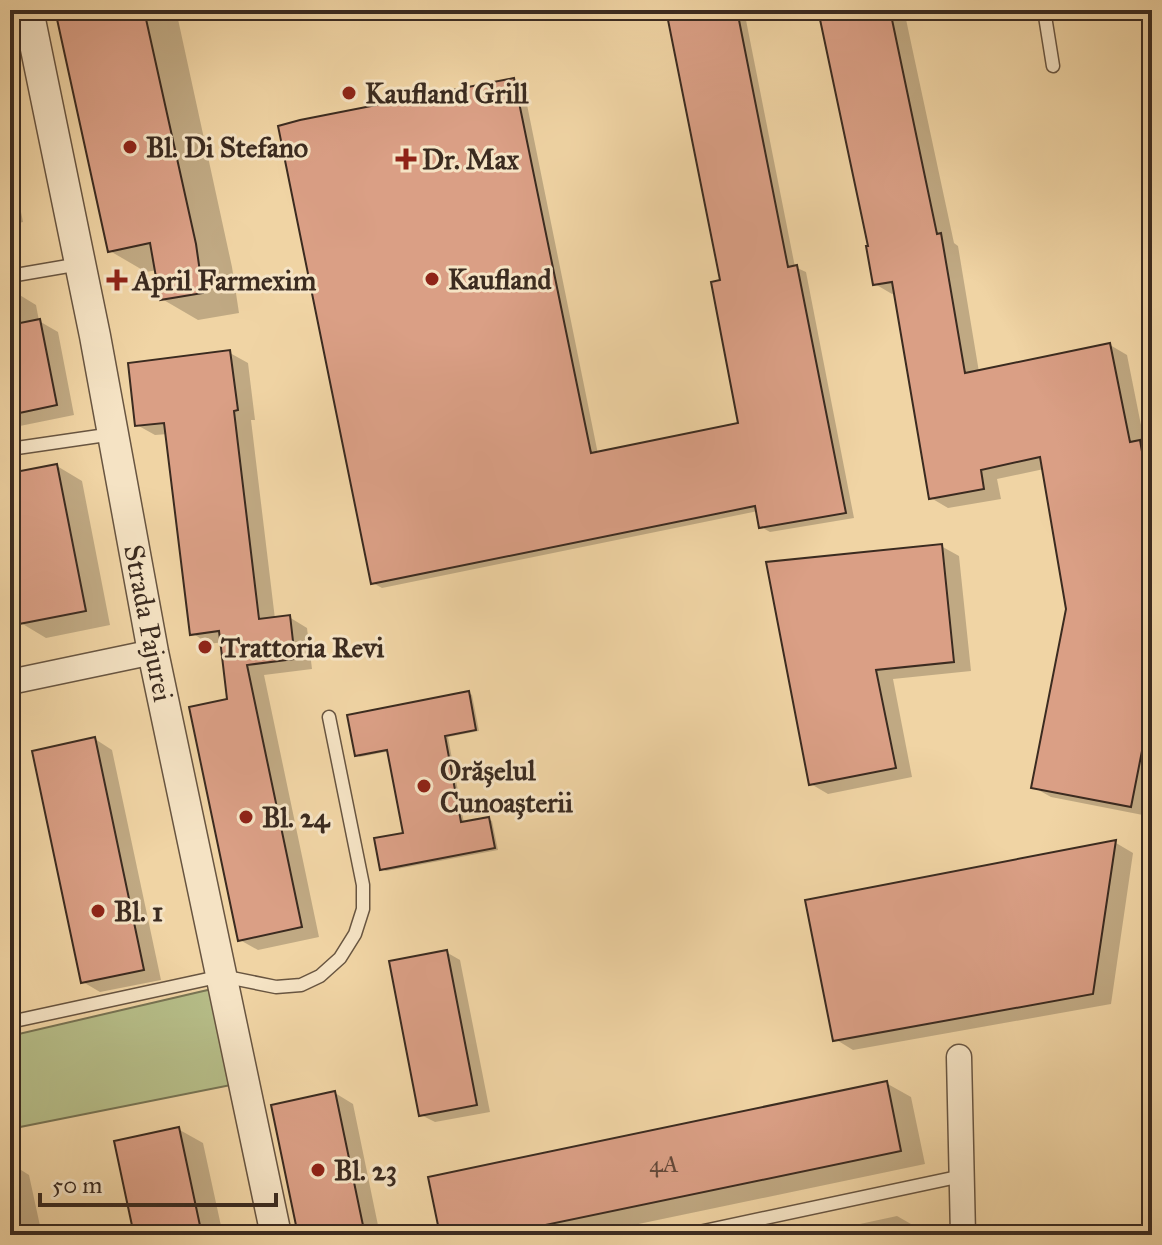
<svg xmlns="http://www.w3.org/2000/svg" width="1162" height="1245" font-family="'IM FELL Great Primer',serif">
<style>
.green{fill:#b6bd88;stroke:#787454;stroke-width:2}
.shadow{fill:#0003}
.building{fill:#da9f85;stroke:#3b2b20;stroke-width:2}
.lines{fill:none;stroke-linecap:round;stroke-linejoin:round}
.service-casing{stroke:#685541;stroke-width:15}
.minor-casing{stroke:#685541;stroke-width:27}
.tertiary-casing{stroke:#685541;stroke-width:33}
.service{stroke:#f5e3c4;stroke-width:12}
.minor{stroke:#f5e3c4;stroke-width:24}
.tertiary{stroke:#f5e3c4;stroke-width:30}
.poi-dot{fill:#8f2418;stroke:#f5e3c4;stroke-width:3}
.labels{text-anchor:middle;stroke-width:6;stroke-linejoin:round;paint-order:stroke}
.number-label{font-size:24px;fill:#634839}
.poi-label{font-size:28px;font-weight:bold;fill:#3b2b20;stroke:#f5e3c4;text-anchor:start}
.street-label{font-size:28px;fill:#3b2b20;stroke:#f5e3c4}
</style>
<rect width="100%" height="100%" fill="#f0d4a4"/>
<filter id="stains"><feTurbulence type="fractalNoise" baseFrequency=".0025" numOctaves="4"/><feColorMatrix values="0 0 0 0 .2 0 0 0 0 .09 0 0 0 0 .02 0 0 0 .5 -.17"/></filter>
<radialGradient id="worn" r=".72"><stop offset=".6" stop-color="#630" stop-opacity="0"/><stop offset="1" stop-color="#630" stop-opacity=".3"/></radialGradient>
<path class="green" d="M212 989 231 1085 10 1129V1036Z"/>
<path class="shadow" d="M57 10H176L232 267 239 313 198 320 162 299 157 270 146 272 110 251Z
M668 10H744L795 267 806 272 854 518 770 532 761 527 758 511 382 588 373 583 514 80 523 85 598 454 741 425 723 282Z
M820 10H904L954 243 958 246 979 372 1110 345 1127 355 1145 445 1152 449V796L1148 816 1051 797 1033 787 1068 609 1044 469 997 479 1001 499 948 508 931 498 896 293 892 294 875 284Z
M10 156 23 222 10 225Z
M18 294 36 305 39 321 58 332 74 415 10 428V296Z
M230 353 248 363 255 420H251L275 619 289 617 307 628 312 669 264 675 319 937 258 950 240 940 230 700 223 642 209 644 192 633 168 434 155 435 137 425Z
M57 466 82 481 110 625 46 638 21 623 10 565V475Z
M941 546 959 556 971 671 893 679 912 777 828 794 811 784Z
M469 693 472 695 479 731 448 737 464 823 488 819 492 821 498 850 386 871 382 869 406 834 390 751 360 757 356 754Z
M95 739 112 750 161 980 100 992 83 982Z
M1116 843 1133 853 1111 1004 853 1050 835 1039 807 901Z
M446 952 460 960 490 1112 435 1122 421 1115Z
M886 1083 911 1097 925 1164 586 1235H442Z
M335 1093 353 1104 380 1235H300Z
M178 1129 203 1143 223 1235H136Z
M10 1163 29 1175 42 1235H10Z
M897 1216 911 1224 913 1235H809Z"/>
<path class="building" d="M55 10H144L196 244 203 293 160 300 150 243 108 252Z
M666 10H737L788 267 797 265 846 513 759 528 755 506 371 584 278 126 300 120 514 78 591 453 738 423 711 282 720 280Z
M818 10H890L937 234 941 233 965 373 1110 343 1130 442 1140 440 1152 509V700L1131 807 1031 788 1066 609 1040 457 981 470 984 489 929 499 892 282 873 285 866 246H868Z
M40 319 57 405 10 415V325Z
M230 350 238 410 234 411 259 619 290 615 295 659 247 665 302 927 238 941 189 707 227 699 219 631 190 635 164 423 135 426 128 363Z
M57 464 86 611 19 624 10 576V473Z
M942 544 954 662 876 670 896 768 809 785 766 562Z
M469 691 476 730 445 736 461 822 489 817 495 848 380 870 374 838 403 833 387 750 355 756 347 715Z
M95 737 144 970 81 983 32 751Z
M1116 840 1093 994 833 1041 805 900Z
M447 950 477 1105 419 1116 389 961Z
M887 1081 901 1151 497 1235H440L428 1177Z
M335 1091 365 1235H298L271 1105Z
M179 1127 202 1235H134L114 1141Z"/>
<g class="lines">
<g class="service-casing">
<path id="service" d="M1044 10 1053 66
M10 276 80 264
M10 449 113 434
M10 1022 222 976 276 987 301 985 320 976 340 958 355 934 363 909V885L329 717
M685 1235 962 1176"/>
</g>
<g class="minor-casing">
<path id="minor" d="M10 682 153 652
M959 1057 963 1235"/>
</g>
<g class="tertiary-casing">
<path id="tertiary" d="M28 10 95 336 153 652 276 1235"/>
</g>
<use href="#service" class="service"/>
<use href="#minor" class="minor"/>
<use href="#tertiary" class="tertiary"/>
</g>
<g class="poi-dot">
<circle cx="349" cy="93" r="8"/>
<circle cx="130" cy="147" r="8"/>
<path d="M402 147h8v8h8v8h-8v8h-8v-8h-8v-8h8z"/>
<circle cx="432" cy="279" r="8"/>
<path d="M113 268h8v8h8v8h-8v8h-8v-8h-8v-8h8z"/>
<circle cx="205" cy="647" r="8"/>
<circle cx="424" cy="786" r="8"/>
<circle cx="246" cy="817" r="8"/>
<circle cx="98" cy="911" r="8"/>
<circle cx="318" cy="1170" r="8"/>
</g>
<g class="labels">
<g class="number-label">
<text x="664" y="1172">4A</text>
</g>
<g class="poi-label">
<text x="365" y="103">Kaufland Grill</text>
<text x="146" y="157">Bl. Di Stefano</text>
<text x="422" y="169">Dr. Max</text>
<text x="448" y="289">Kaufland</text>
<text x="133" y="290">April Farmexim</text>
<text x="221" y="657">Trattoria Revi</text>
<text x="440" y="780">Orășelul<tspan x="440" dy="32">Cunoașterii</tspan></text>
<text x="262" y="827">Bl. 24</text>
<text x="114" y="921">Bl. 1</text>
<text x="334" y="1180">Bl. 23</text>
</g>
<g class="street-label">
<text transform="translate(149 623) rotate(79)" y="10">Strada Pajurei</text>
</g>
</g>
<rect width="1162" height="1245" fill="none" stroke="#f0d4a4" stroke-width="40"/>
<rect x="12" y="12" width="1138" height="1221" fill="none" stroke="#3b2b20" stroke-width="4"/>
<rect x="20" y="20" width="1122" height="1205" fill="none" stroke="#3b2b20" stroke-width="2"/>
<path d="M40 1193v12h236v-12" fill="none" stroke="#3b2b20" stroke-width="4"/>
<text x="52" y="1193" font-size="24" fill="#3b2b20" stroke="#f5e3c4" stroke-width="6" paint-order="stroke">50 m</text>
<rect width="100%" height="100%" filter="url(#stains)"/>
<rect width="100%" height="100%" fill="url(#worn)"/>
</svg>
